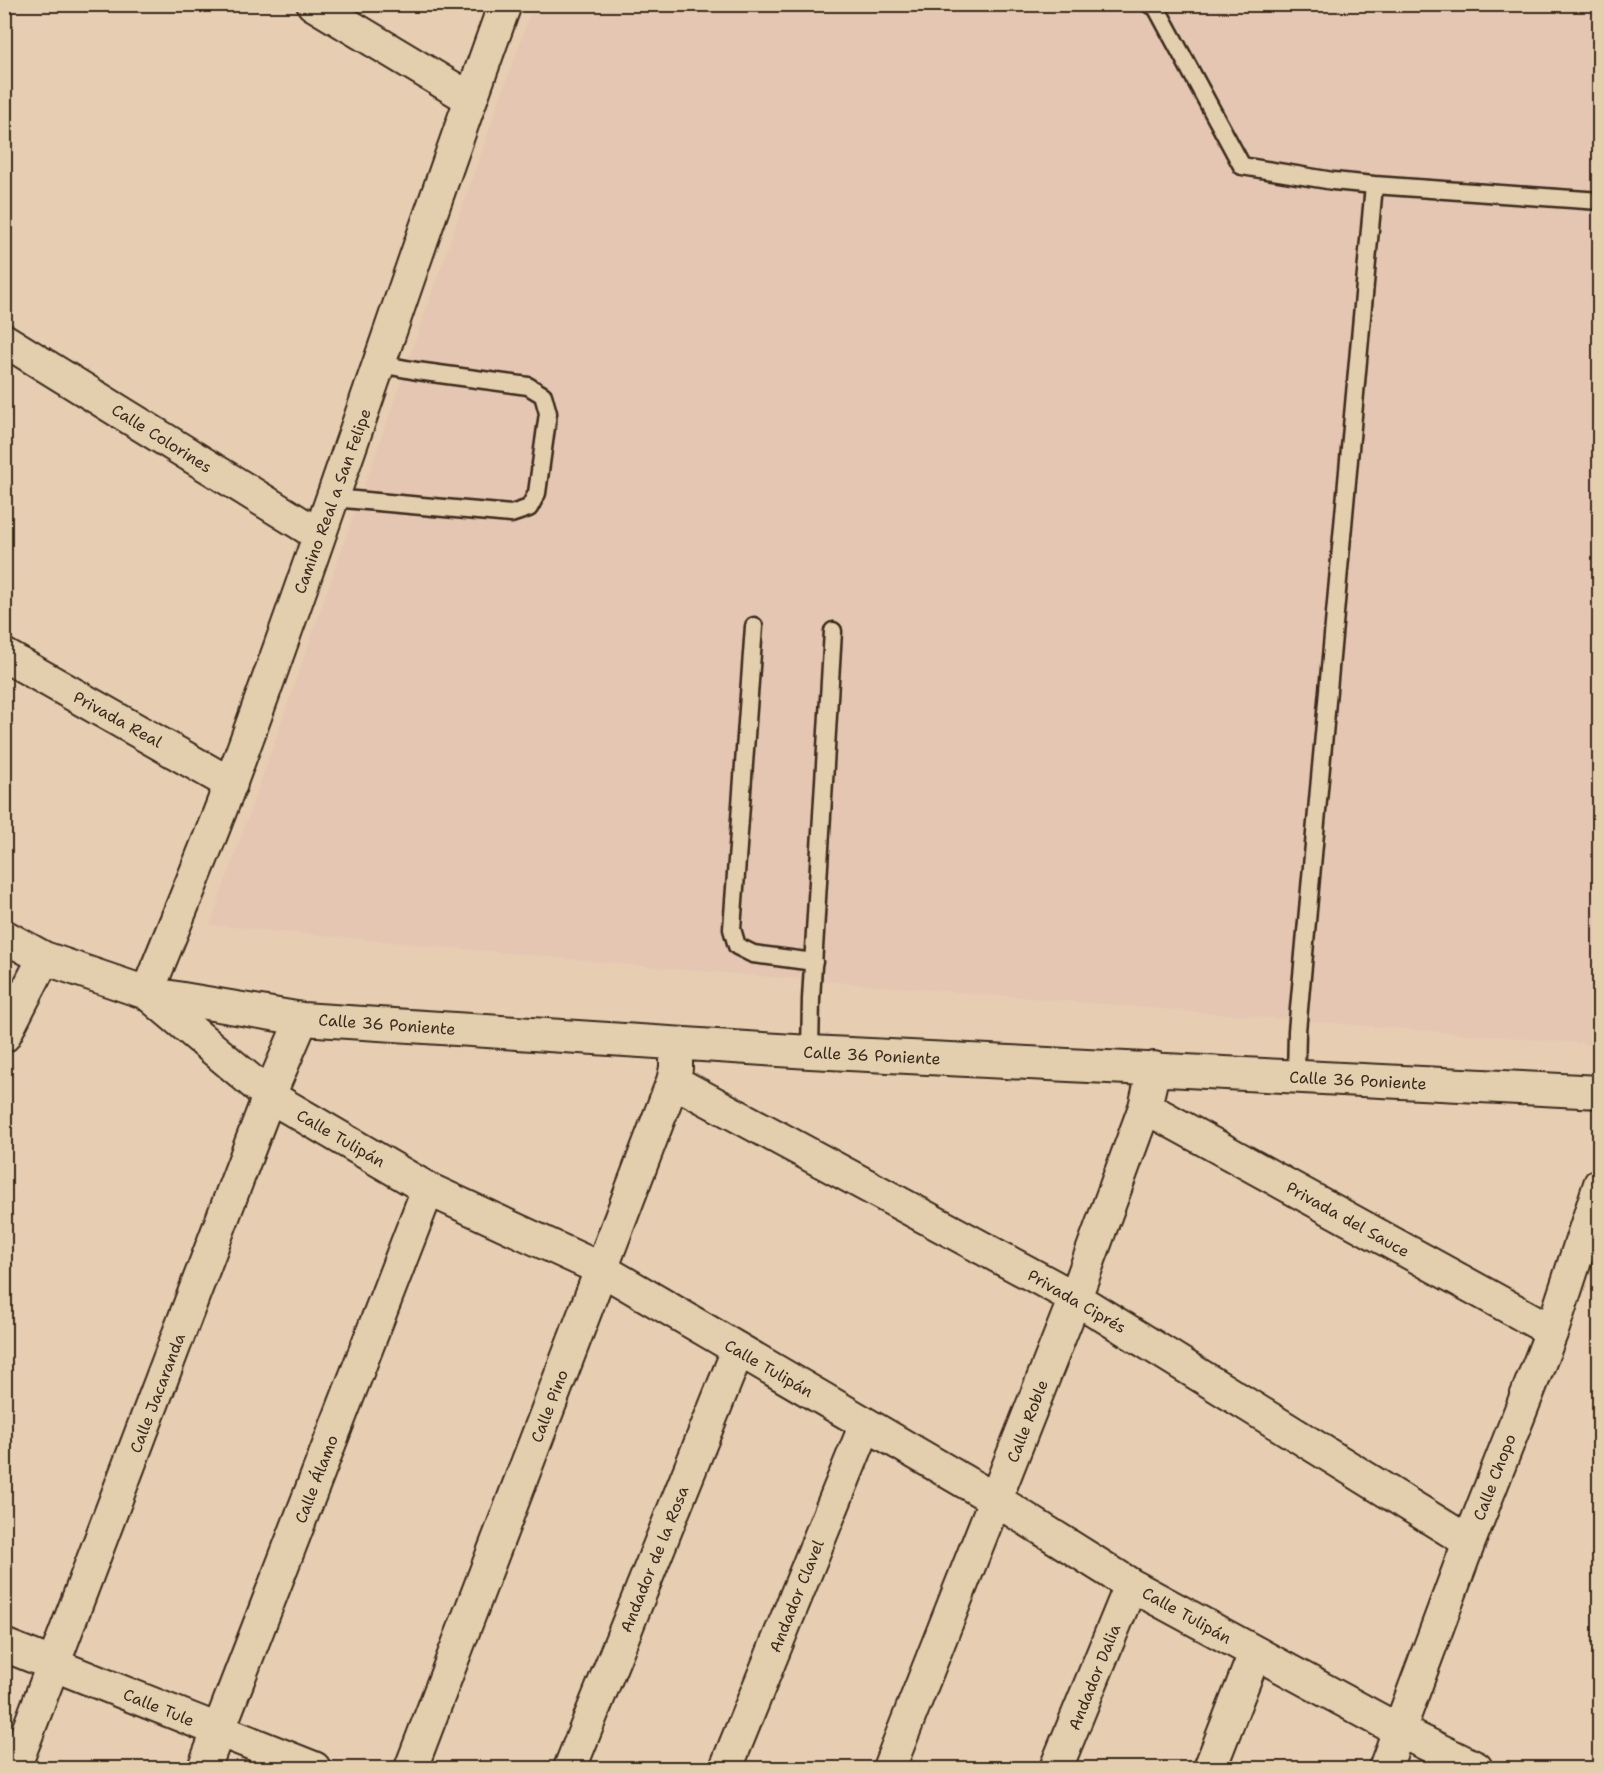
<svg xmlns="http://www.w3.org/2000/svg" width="1604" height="1773" font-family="'Shantell Sans',sans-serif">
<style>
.built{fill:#e5c6b2}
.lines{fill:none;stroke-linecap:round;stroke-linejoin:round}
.lane-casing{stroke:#3b2a1e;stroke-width:21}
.street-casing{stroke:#3b2a1e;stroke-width:36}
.lane{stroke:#e3cfad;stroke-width:16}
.street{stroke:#e3cfad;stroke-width:32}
.labels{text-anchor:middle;stroke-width:4.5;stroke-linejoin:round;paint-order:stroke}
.street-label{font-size:16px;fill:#3b2a1e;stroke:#e3cfad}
</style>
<rect width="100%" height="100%" fill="#e7ceb2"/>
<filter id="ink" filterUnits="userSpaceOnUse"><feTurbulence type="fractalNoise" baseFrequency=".0167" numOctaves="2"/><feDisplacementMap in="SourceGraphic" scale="12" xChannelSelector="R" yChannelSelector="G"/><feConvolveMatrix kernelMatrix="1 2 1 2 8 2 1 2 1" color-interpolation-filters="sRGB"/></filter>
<g filter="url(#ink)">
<path class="built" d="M533 5H1599V1045L674 969 210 925Z"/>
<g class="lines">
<g class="lane-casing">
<path id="lane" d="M1149 4 1156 7 1242 166 1333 181 1374 185 1297 1031 1296 1077
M1374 185 1600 201
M333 498 511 514 529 508 537 493 548 413 543 395 528 386 417 371 380 364
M754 626 732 929 737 946 753 954 814 962
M810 1052 811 999 833 631"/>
</g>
<g class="street-casing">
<path id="street" d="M313 4 471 99
M4 340 319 535
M4 655 231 784
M4 936 44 958 147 993 302 1019 810 1052 1600 1092
M147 993C175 923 205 853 231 782 327 524 411 263 505 4
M148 994 269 1096 428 1189 601 1269 996 1500 1131 1585 1400 1731 1476 1768
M4 1036 44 958
M673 1081 1075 1298 1469 1542
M1145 1107 1552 1331
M4 1645 314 1768
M14 1768 269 1096 302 1019
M204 1768 428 1189
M411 1768 673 1081 676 1068V1061
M570 1768 738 1350
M726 1768 866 1424
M889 1768 1075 1298 1145 1107 1154 1068
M1056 1768 1131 1585
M1210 1768 1255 1653
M1385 1768 1469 1542 1552 1331 1600 1184"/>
</g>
<use href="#lane" class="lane"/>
<use href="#street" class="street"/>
</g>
</g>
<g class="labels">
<g class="street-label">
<text transform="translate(162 438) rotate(32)" y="6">Calle Colorines</text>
<text transform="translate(332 501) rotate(-70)" y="6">Camino Real a San Felipe</text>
<text transform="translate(118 719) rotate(29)" y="6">Privada Real</text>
<text transform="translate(387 1024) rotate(4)" y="6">Calle 36 Poniente</text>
<text transform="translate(872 1055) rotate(3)" y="6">Calle 36 Poniente</text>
<text transform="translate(1358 1080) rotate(3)" y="6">Calle 36 Poniente</text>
<text transform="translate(341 1138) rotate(30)" y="6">Calle Tulipán</text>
<text transform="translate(1348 1219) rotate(29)" y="6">Privada del Sauce</text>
<text transform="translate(1077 1301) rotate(30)" y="6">Privada Ciprés</text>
<text transform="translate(769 1368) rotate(30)" y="6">Calle Tulipán</text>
<text transform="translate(157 1393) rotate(-69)" y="6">Calle Jacaranda</text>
<text transform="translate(549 1406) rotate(-69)" y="6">Calle Pino</text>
<text transform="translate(1027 1421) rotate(-69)" y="6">Calle Roble</text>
<text transform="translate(1494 1477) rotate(-69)" y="6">Calle Chopo</text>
<text transform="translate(316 1479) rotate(-69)" y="6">Calle Álamo</text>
<text transform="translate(654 1559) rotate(-68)" y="6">Andador de la Rosa</text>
<text transform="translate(796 1596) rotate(-68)" y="6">Andador Clavel</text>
<text transform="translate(1187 1615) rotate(29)" y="6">Calle Tulipán</text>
<text transform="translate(1094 1677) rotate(-68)" y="6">Andador Dalia</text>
<text transform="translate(159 1707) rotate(22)" y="6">Calle Tule</text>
</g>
</g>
<rect width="1604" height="1773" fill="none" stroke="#e3cfad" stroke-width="24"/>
<rect x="12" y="12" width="1580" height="1749" fill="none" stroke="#3b2a1e" stroke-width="2" filter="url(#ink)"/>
</svg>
